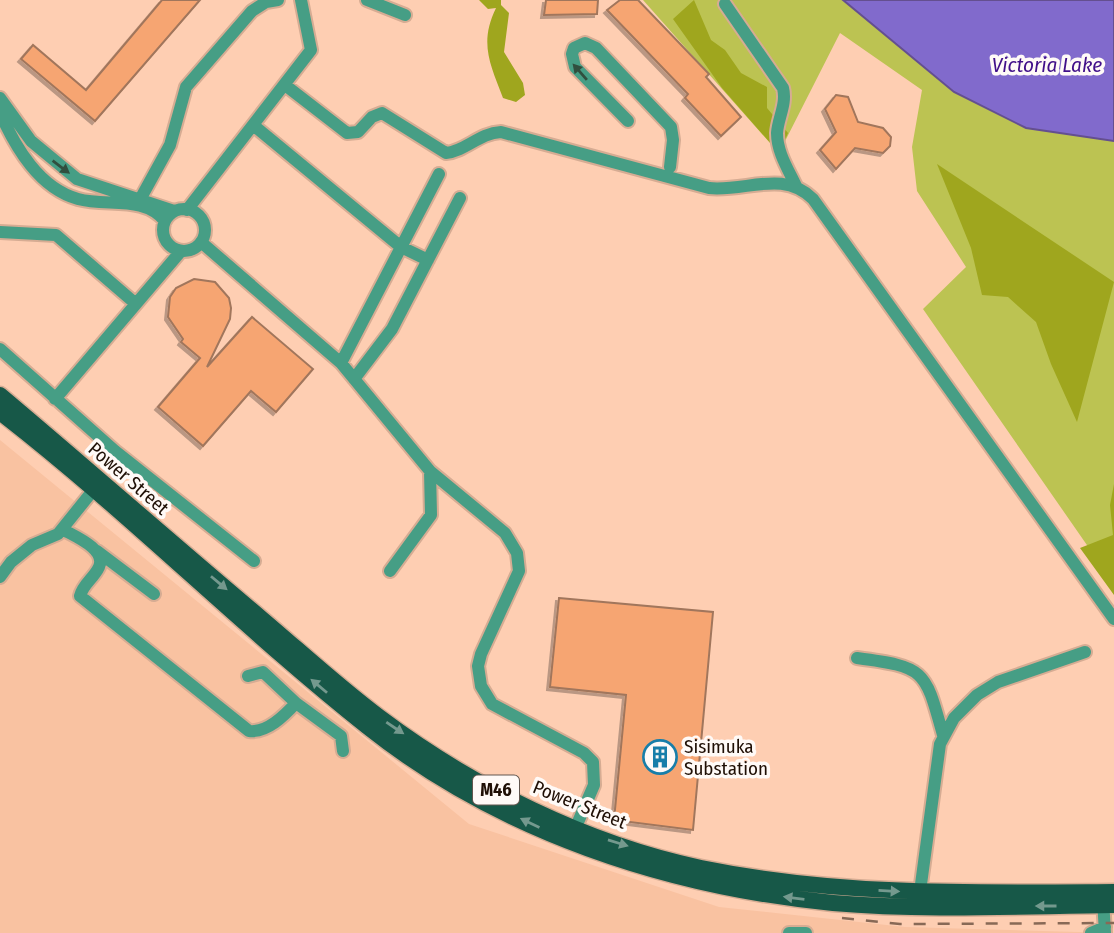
<svg xmlns="http://www.w3.org/2000/svg" width="1114" height="933" font-family="'Fira Sans Condensed',sans-serif">
<style>
.built{fill:#f9c2a1}
.green{fill:#bcc352}
.forest{fill:#9fa61e}
.water{fill:#816acc;stroke:#644f90;stroke-width:2}
.building{fill:#f6a572;stroke:#a1765c;stroke-width:2;filter:url(#shadow)}
.lines{fill:none;stroke-linecap:round;stroke-linejoin:round}
.minor-casing{stroke:#d6ac93;stroke-width:16}
.major-casing{stroke:#d6ac93;stroke-width:19}
.minor{stroke:#469e85;stroke-width:12}
.major{stroke:#175848;stroke-width:16}
.rail{stroke:#886956;stroke-width:2.5;stroke-dasharray:12 12;stroke-linecap:butt}
.oneway{fill:#314f3f}
.oneway2{fill:#74998e}
.labels{text-anchor:middle;stroke-width:7;stroke-linejoin:round;paint-order:stroke}
.shield{fill:#fffaf7;stroke:#62564e;stroke-width:2}
.shield-label{font-size:18px;font-weight:bold;fill:#1f0f05}
.street-label{font-size:19px;fill:#1f0f05;stroke:#fffaf7}
.poi-label{font-size:19px;fill:#1f0f05;stroke:#fffaf7;text-anchor:start}
.water-label{font-size:21px;font-style:italic;fill:#410f89;stroke:#fffaf7}
</style>
<defs>
<filter id="shadow"><feDropShadow dx="-3" dy="3" stdDeviation="0" flood-color="#0004"/></filter>
</defs>
<rect width="100%" height="100%" fill="#feceb2"/>
<path class="built" d="M0 440 469 824 719 907 905 927 1114 933H0Z"/>
<path class="green" d="M643 0H843L954 92 1026 128 1114 141V584L923 309 966 267 917 191 912 147 922 90 840 33 779 153Z"/>
<path class="forest" d="M479 0H501V5L509 13 504 52 523 83 525 95 516 102 503 98C490 64 479 43 496 8L488 9Z
M694 0 711 40 725 50 741 73 767 87V108L788 133 779 153 722 88 673 19Z
M937 164 1114 282 1077 422 1051 364 1036 322 1008 297 982 295 971 248Z
M1114 484V595L1080 548 1113 535 1110 505Z"/>
<path class="water" d="M843 0H1114V141L1026 128 954 92Z"/>
<path class="building" d="M162 0H200L95 121 21 59 33 45 86 90Z
M546 0H598L597 14 544 15Z
M620 0H638L709 74 706 77 741 117 721 136 685 98 688 94 607 10Z
M836 95 848 97 858 122 883 128 891 137 890 146 883 153 855 148 836 169 820 150 836 132 825 109Z
M194 279 215 282 229 298 231 308 230 319 207 367 252 317 313 369 276 412 251 391 203 446 158 407 200 358 181 342 183 339 168 317 170 297 176 288Z
M559 598 713 612 693 830 614 820 626 695 550 687Z"/>
<g class="lines">
<g class="minor-casing">
<path id="minor" d="M367 0 405 15
M725 4 783 88C787 104 778 118 777 133 777 152 788 169 796 186
M285 85 347 133 358 132 372 117 382 113 446 153C466 151 479 133 501 132L709 188C746 192 783 169 813 199L1114 619
M0 98 31 141 77 179 174 211
M0 113C16 148 39 188 78 199 107 207 144 195 165 221
M628 121 575 67 572 54 574 48 585 43 596 48 671 127 673 140 670 167
M253 125 401 247 428 260
M137 205 170 145 186 87 252 11 266 2 278 0
M163 230a21 21 0 1 1 42 0a21 21 0 1 1-42 0Z
M187 210 311 50 301 0
M0 232 56 235 136 304
M201 242 341 363 430 471 505 533 517 553 519 571 481 654 478 666 481 686 492 704 584 753 593 762 594 785 572 836
M0 349 115 451 254 561
M341 363 439 174
M354 379 392 329 460 198
M55 399 181 251
M62 529C74 536 107 549 99 567 94 578 83 584 80 596L249 731C267 733 284 716 296 703L263 672 248 676
M97 551 154 594
M390 571 431 515 430 471
M0 577 11 562 32 545 58 534 99 483
M857 658C926 667 925 670 943 735
M296 703 341 736 343 751
M919 899 940 744 954 718 977 695 998 682 1085 652
M1103 899 1105 933
M789 933H806
M1091 933 1105 927"/>
</g>
<g class="major-casing">
<path id="major" d="M0 395C88 469 174 545 262 619 301 652 339 687 379 717 472 787 587 844 701 868 838 896 975 893 1114 892
M0 412C128 511 242 627 368 727 500 832 668 887 833 903 926 911 1021 906 1114 905"/>
</g>
<use href="#minor" class="minor"/>
<use href="#major" class="major"/>
<path class="rail" d="M842 918 900 924 1114 923"/>
</g>
<defs><path id="oneway-solid" d="M-6-.8H1V-3.2L6.5 0L1 3.2V.8H-6Z" transform="scale(1.75)"/></defs>
<g class="oneway">
<use href="#oneway-solid" transform="translate(580 72) rotate(-131)"/>
<use href="#oneway-solid" transform="translate(61 167) rotate(37)"/>
</g>
<g class="oneway2">
<use href="#oneway-solid" transform="translate(219 583) rotate(40)"/>
<use href="#oneway-solid" transform="translate(319 686) rotate(-140)"/>
<use href="#oneway-solid" transform="translate(395 728) rotate(34)"/>
<use href="#oneway-solid" transform="translate(530 823) rotate(-154)"/>
<use href="#oneway-solid" transform="translate(618 843) rotate(17)"/>
<use href="#oneway-solid" transform="translate(889 891) rotate(3)"/>
<use href="#oneway-solid" transform="translate(794 898) rotate(-173)"/>
<use href="#oneway-solid" transform="translate(1046 906) rotate(180)"/>
</g>
<defs>
<g id="building-ring" transform="scale(1.75)"><circle r="9.5" fill="#fffaf7" stroke="#187ea9" stroke-width="1.5"/><path d="M-4-6H4V6H1V3H-1V6H-4ZM-2.5-4.3h1.7v1.8h-1.7ZM.8-4.3h1.7v1.8H.8ZM-2.5-1h1.7V.8h-1.7ZM.8-1h1.7V.8H.8Z" fill="#187ea9"/></g>
</defs>
<g fill-rule="evenodd">
<use href="#building-ring" x="660" y="757"/>
</g>
<g class="labels">
<rect class="shield" x="473" y="775.5" width="46" height="29" rx="5"/>
<g class="shield-label">
<text x="496" y="796">M46</text>
</g>
<g class="street-label">
<text transform="translate(129 478) rotate(41)" y="7">Power Street</text>
<text transform="translate(580 804) rotate(22)" y="7">Power Street</text>
</g>
<g class="poi-label">
<text x="684" y="753">Sisimuka<tspan x="684" dy="22">Substation</tspan></text>
</g>
<g class="water-label">
<text x="1047" y="72">Victoria Lake</text>
</g>
</g>
</svg>
